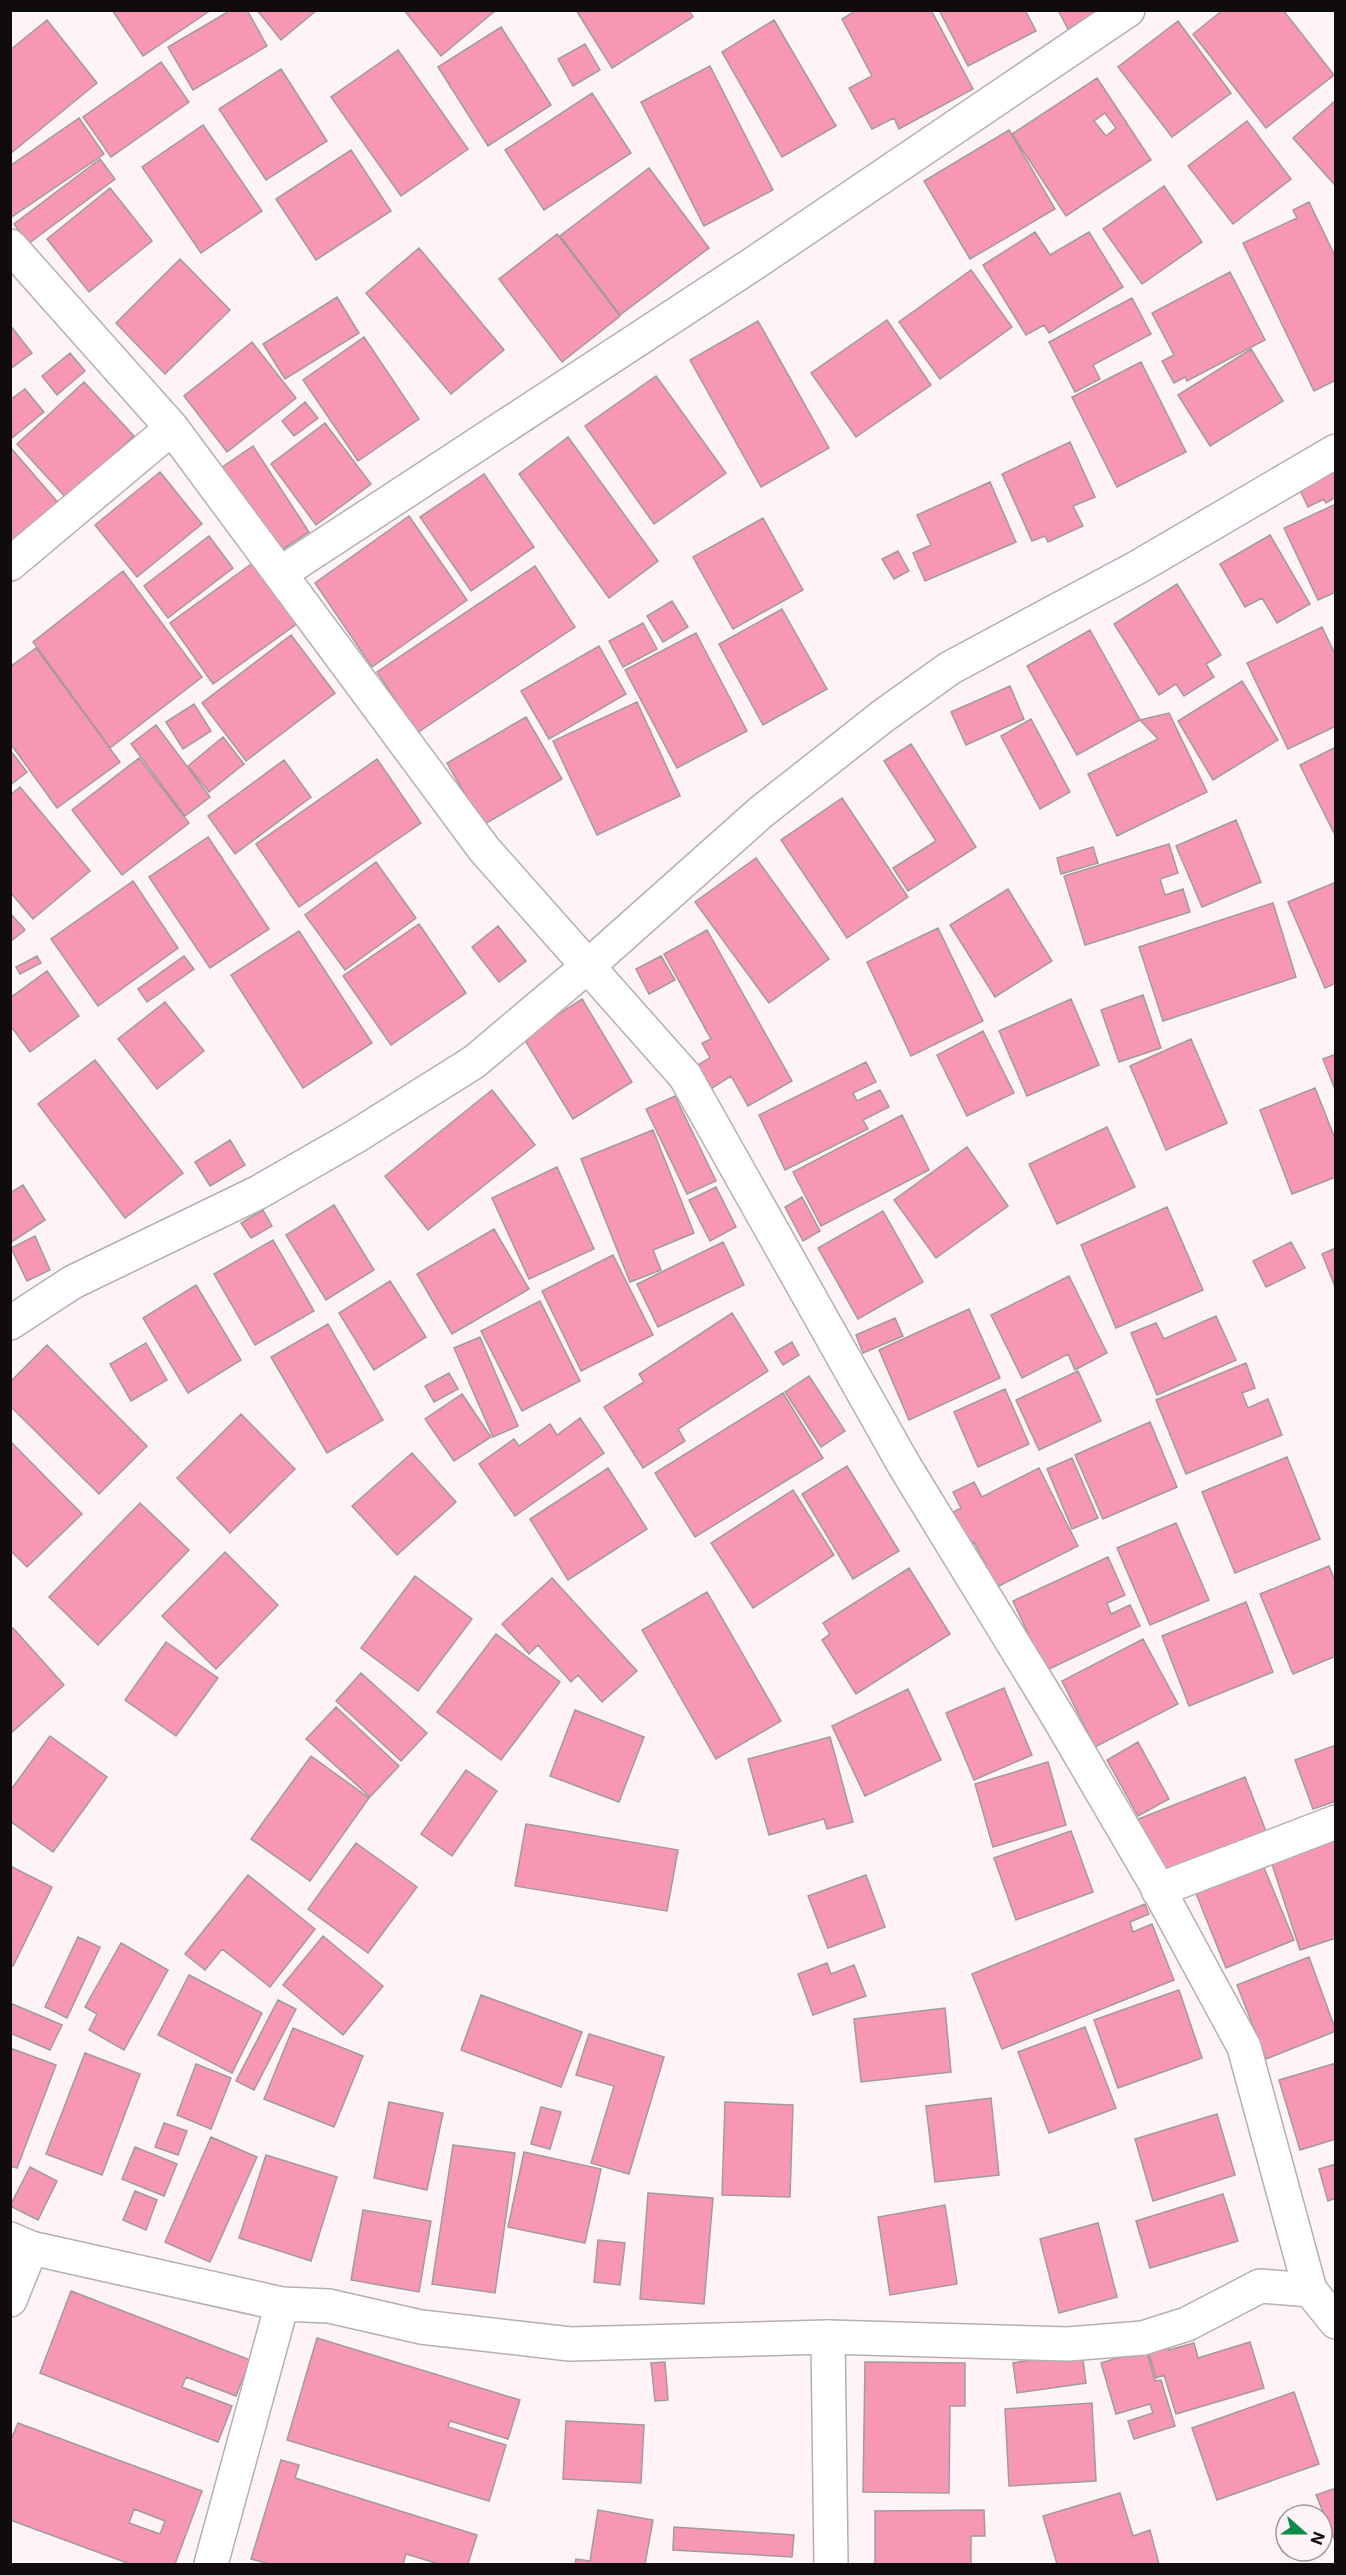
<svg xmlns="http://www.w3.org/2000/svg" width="1346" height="2575" font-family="Inter,sans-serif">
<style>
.building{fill:#f797b2;stroke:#a39a9c;stroke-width:1.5;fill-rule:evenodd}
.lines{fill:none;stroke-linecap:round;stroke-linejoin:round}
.minor-casing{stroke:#b7aeb0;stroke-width:36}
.tertiary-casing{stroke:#b7aeb0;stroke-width:36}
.minor{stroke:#fff;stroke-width:33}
.tertiary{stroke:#fff;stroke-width:33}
</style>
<rect width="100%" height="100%" fill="#fef3f6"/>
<path class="building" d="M112 10H211L143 56Z
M231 10H247L267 46 193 90 168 47Z
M257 10H317L281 40Z
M404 10H496L441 56Z
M576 10H689L693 17 612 68Z
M857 10H931L973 89 899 129 894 118 872 129 849 88 872 76 842 19Z
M939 10H1025L1036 31 968 66Z
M1058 10H1100L1068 29Z
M1223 10H1283L1334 75 1266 128 1193 34Z
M47 20 97 83 10 154V50Z
M774 20 836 126 782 157 722 52Z
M1178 21 1231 93 1172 137 1118 67Z
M501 27 551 105 488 146 438 67Z
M585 44 600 70 573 86 558 59Z
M398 50 468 149 401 196 331 97Z
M161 62 189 102 111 157 83 117Z
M710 66 773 190 704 226 641 102Z
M281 69 327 141 266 180 219 109Z
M1097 78 1151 160 1066 216 1012 134ZM1105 113 1116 128 1106 136 1094 121Z
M592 93 631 153 544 210 505 150Z
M1336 100V183L1334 184 1293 138Z
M79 118 104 154 10 218V166Z
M1247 121 1291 179 1233 224 1188 166Z
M203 125 262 211 201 253 142 167Z
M1009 130 1055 209 970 259 924 181Z
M351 150 391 211 316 260 276 199Z
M100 159 115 179 28 244 14 224Z
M649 168 709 248 620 315 560 236Z
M1164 186 1202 242 1142 284 1103 229Z
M110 188 152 241 89 292 47 239Z
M1309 202 1336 258V380L1314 391 1243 243 1297 218 1293 210Z
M1035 232 1050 255 1089 232 1123 287 1049 333 1044 325 1026 335 983 265Z
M557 234 620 316 562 362 499 279Z
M419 248 504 350 451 394 366 293Z
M180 259 230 310 165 374 116 323Z
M971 270 1012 327 940 379 899 322Z
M1230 272 1265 340 1187 381 1185 377 1174 383 1162 361 1174 355 1152 313Z
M337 297 359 333 285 379 263 344Z
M1132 298 1151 334 1093 365 1100 379 1075 392 1049 342Z
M887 320 931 385 856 437 811 373Z
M758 321 829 448 761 487 690 360Z
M10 325 32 353 10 369Z
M364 337 419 419 358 461 303 380Z
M252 342 296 398 227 452 184 396Z
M1251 349 1283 401 1210 446 1178 395Z
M70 353 85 371 57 395 42 376Z
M1141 362 1186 452 1117 487 1072 397Z
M656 376 726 473 654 524 585 426Z
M84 382 134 436 67 499 17 444Z
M25 389 44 412 12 438 10 400Z
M305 402 318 418 294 436 282 421Z
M325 423 371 484 316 525 271 464Z
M568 437 658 561 609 598 519 474Z
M1070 442 1095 497 1073 506 1083 526 1048 542 1045 536 1032 541 1002 474Z
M253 446 309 532 274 555 218 470Z
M10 447 60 505 10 549Z
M1336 468V497L1326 503 1324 499 1308 507 1299 488Z
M160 472 202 524 137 577 95 525Z
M484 474 534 547 471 591 420 517Z
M990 482 1016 542 925 581 913 553 931 545 917 515Z
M1336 504V592L1318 600 1284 528Z
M409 516 467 600 372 667 315 583Z
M763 518 803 590 733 629 693 557Z
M1270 535 1310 604 1277 623 1262 598 1245 607 1220 564Z
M209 536 233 568 168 618 144 586Z
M898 551 909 571 894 579 882 559Z
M254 562 298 623 213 684 170 623Z
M535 566 575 627 417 733 377 672Z
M123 571 202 677 110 748 33 642Z
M1177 584 1221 655 1206 664 1214 677 1184 696 1176 684 1159 695 1114 624Z
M672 601 688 627 663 642 647 616Z
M782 609 827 689 763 725 719 644Z
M643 623 657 649 623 667 609 641Z
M1322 627 1336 656V726L1288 749 1247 663Z
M1090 630 1140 720 1077 755 1027 666Z
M696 633 747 731 677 768 625 670Z
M291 635 335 693 246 761 202 703Z
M599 646 626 694 549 739 521 691Z
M36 648 120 762 57 808 10 743V667Z
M1242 681 1278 740 1213 780 1178 721Z
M1010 686 1024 719 966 745 951 712Z
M637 702 680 796 597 835 553 741Z
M194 704 211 731 183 749 166 722Z
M1169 713 1207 792 1117 836 1088 774 1158 739 1140 720Z
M526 717 562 779 483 825 447 763Z
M1031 719 1070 792 1040 809 1001 736Z
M156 725 210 797 185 816 131 744Z
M223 737 244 764 209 792 188 766Z
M911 744 976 847 908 891 893 868 936 841 884 761Z
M1336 747V837L1300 765Z
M10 750 27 772 10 785Z
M139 758 189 823 122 875 72 810Z
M377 759 421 823 299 907 256 844Z
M284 760 311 797 235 854 208 816Z
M20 787 90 871 33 919 10 892V795Z
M842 798 908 897 847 938 781 840Z
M1236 820 1261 882 1202 907 1176 846Z
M208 837 269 929 210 968 149 877Z
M1169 844 1178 873 1160 879 1165 895 1183 889 1190 912 1085 945 1064 876Z
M1093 847 1098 863 1061 874 1057 858Z
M756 858 829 959 769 1003 695 902Z
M376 862 416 918 345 970 305 915Z
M133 881 178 948 98 1006 51 939Z
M1336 882V983L1325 988 1288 902Z
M1008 889 1052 961 995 997 950 925Z
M1273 903 1296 977 1163 1021 1139 947Z
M10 913 25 930 10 942Z
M419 924 466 993 391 1045 343 976Z
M498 926 526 961 499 982 472 947Z
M938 928 983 1021 911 1056 867 962Z
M707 930 792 1081 748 1106 731 1076 709 1090 696 1066 710 1058 702 1043 711 1039 664 954Z
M299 931 372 1043 303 1088 231 975Z
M37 956 41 963 20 974 16 967Z
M184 956 194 969 147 1002 138 989Z
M661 956 675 980 649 994 636 969Z
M47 971 79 1016 30 1052 10 1025V998Z
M1143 995 1161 1048 1119 1062 1101 1010Z
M582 999 632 1082 573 1119 523 1037Z
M1071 999 1099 1065 1027 1096 999 1031Z
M165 1002 204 1051 157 1089 118 1039Z
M983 1031 1014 1093 967 1116 937 1055Z
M1191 1039 1227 1123 1166 1150 1130 1066Z
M1336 1054V1092L1323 1059Z
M95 1060 183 1173 125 1218 38 1104Z
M866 1062 876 1082 853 1093 857 1101 880 1090 889 1107 863 1120 868 1129 785 1170 759 1115Z
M1315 1088 1336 1141V1177L1292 1194 1260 1110Z
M492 1090 535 1145 428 1230 385 1176Z
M675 1096 716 1181 687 1194 646 1109Z
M902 1115 929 1170 821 1226 793 1172Z
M1107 1127 1135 1187 1057 1224 1029 1164Z
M653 1130 694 1233 653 1250 661 1270 630 1282 581 1159Z
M230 1140 245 1165 210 1186 195 1162Z
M967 1147 1008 1206 936 1258 894 1200Z
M557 1167 594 1249 529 1279 492 1198Z
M23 1185 45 1220 10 1243V1193Z
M716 1187 736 1227 710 1241 689 1200Z
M802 1197 820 1231 803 1241 785 1207Z
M334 1205 374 1270 326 1300 286 1235Z
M1167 1207 1203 1290 1116 1328 1081 1245Z
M263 1210 272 1226 251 1238 241 1223Z
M883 1211 923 1282 858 1319 818 1248Z
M494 1229 529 1289 452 1334 417 1274Z
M35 1236 50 1270 27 1281 11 1248Z
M273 1240 314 1311 255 1345 214 1274Z
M723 1242 744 1285 658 1327 637 1284Z
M1291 1242 1305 1268 1266 1287 1253 1261Z
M1336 1248V1289L1322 1254Z
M613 1255 653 1335 581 1371 542 1291Z
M1069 1276 1107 1353 1075 1370 1068 1354 1022 1378 991 1315Z
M390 1281 426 1337 374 1370 339 1313Z
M196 1285 241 1360 188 1393 143 1318Z
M540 1301 580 1381 522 1411 481 1331Z
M969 1309 1000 1378 909 1420 879 1350Z
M732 1313 768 1371 678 1429 685 1441 643 1468 604 1407 644 1382 639 1374Z
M1216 1316 1236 1360 1157 1395 1131 1333 1156 1323 1164 1339Z
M895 1318 903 1336 863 1353 856 1335Z
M328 1324 383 1420 327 1453 271 1357Z
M480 1337 518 1426 493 1437 454 1348Z
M792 1342 799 1355 783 1365 775 1352Z
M146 1343 167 1380 131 1401 110 1364Z
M47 1345 147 1446 99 1494 10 1406V1382Z
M1246 1363 1255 1388 1242 1393 1248 1408 1268 1399 1282 1435 1186 1474 1156 1400Z
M1078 1371 1101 1421 1039 1450 1016 1400Z
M449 1373 458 1389 434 1402 425 1386Z
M809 1376 845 1431 821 1447 785 1392Z
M1005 1389 1029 1444 978 1467 954 1412Z
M783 1393 823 1458 695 1537 655 1473Z
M462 1394 491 1437 454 1461 425 1419Z
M241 1414 295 1469 230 1533 177 1478Z
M580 1418 604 1453 515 1516 479 1464 514 1439 519 1446 550 1424 557 1435Z
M1150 1422 1177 1487 1103 1519 1075 1455Z
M10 1441 82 1514 27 1567 10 1550Z
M412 1453 456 1502 397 1555 352 1506Z
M1287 1457 1320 1539 1235 1573 1202 1492Z
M1072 1458 1098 1518 1072 1529 1047 1469Z
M847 1466 899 1551 853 1579 802 1494Z
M608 1468 647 1529 568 1580 530 1519Z
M1039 1468 1078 1546 997 1587 974 1542 969 1545 953 1512 961 1508 953 1492 974 1482 982 1497Z
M793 1490 834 1555 753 1608 711 1543Z
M140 1503 189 1550 98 1645 49 1597Z
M1176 1523 1209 1600 1150 1625 1117 1548Z
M225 1552 278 1605 216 1669 162 1616Z
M1108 1557 1125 1595 1107 1603 1111 1614 1130 1605 1140 1626 1045 1671 1013 1601Z
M1329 1566 1336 1583V1656L1293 1674 1260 1594Z
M909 1568 950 1634 856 1694 822 1640 830 1634 823 1623Z
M415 1576 472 1619 418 1691 361 1648Z
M552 1578 637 1671 602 1702 578 1675 571 1682 538 1645 529 1654 502 1624Z
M707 1592 781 1721 716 1759 642 1630Z
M1246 1602 1273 1672 1189 1706 1162 1636Z
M13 1628 64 1685 10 1734V1630Z
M496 1634 560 1682 501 1760 437 1712Z
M1143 1639 1178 1704 1095 1747 1062 1681Z
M166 1642 218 1678 176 1736 125 1700Z
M361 1673 427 1733 401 1761 336 1701Z
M1004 1688 1032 1755 974 1780 946 1713Z
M908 1689 941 1760 865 1796 832 1726Z
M336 1707 399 1766 370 1797 306 1739Z
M575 1710 644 1737 619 1802 550 1776Z
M50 1736 107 1777 53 1852 10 1821V1791Z
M830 1737 853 1822 827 1829 824 1819 769 1835 748 1759Z
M1138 1742 1169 1799 1138 1816 1107 1760Z
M1336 1745V1801L1313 1809 1295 1760Z
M311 1756 369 1798 310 1881 251 1839Z
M1048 1762 1066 1825 993 1847 975 1784Z
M466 1770 497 1791 452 1856 421 1834Z
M1245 1777 1269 1839 1160 1882 1136 1820Z
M526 1824 678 1850 667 1911 515 1886Z
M1071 1831 1093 1892 1016 1920 994 1858Z
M1336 1839V1938L1300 1950 1271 1861Z
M356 1843 417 1887 368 1953 308 1909Z
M1260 1858 1294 1940 1226 1968 1193 1886Z
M10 1866 52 1887 13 1966 10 1965Z
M248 1875 315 1929 270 1987 222 1949 205 1970 185 1954Z
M866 1875 885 1927 828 1948 808 1896Z
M1145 1904 1149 1914 1130 1922 1133 1932 1152 1924 1174 1980 1002 2049 972 1974Z
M323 1936 383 1986 343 2035 283 1985Z
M78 1937 100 1947 67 2018 45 2007Z
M121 1943 168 1970 124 2050 89 2030 97 2014 85 2007Z
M1309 1957 1336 2031 1266 2059 1237 1985Z
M827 1963 831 1974 854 1965 866 1996 813 2015 798 1974Z
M189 1975 262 2013 232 2073 158 2035Z
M1179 1990 1202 2058 1118 2088 1094 2020Z
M481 1995 582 2032 561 2087 461 2050Z
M278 2000 296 2009 254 2090 236 2081Z
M10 2003 62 2025 50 2050 10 2033Z
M945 2008 951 2072 861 2082 854 2019Z
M1085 2027 1116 2108 1049 2133 1018 2052Z
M293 2028 363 2056 334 2127 264 2099Z
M589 2034 664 2057 629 2174 591 2163 614 2086 576 2075Z
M10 2048 56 2065 17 2168 10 2166Z
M85 2053 140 2074 102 2175 46 2154Z
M1336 2063V2139L1300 2150 1279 2080Z
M196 2064 231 2078 211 2129 177 2115Z
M991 2098 999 2175 935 2182 926 2106Z
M389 2102 443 2113 427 2190 374 2178Z
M725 2102 793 2105 790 2197 722 2195Z
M541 2107 561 2112 550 2149 531 2144Z
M1217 2114 1235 2175 1153 2201 1135 2139Z
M164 2123 187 2131 178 2155 155 2147Z
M211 2137 257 2157 210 2262 165 2242Z
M453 2145 515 2153 495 2293 432 2284Z
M135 2147 177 2164 164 2196 122 2179Z
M524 2152 601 2169 585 2243 508 2227Z
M266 2155 337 2177 311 2261 239 2238Z
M1336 2164V2198L1328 2201 1319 2169Z
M30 2167 57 2181 38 2220 10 2206Z
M135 2191 157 2200 146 2230 123 2220Z
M648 2193 713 2198 704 2304 640 2299Z
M1223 2194 1238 2241 1150 2268 1136 2221Z
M945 2205 957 2284 890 2295 878 2217Z
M363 2210 431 2221 419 2292 351 2280Z
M1098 2223 1117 2297 1059 2313 1040 2239Z
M598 2240 625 2243 620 2285 594 2282Z
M71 2291 250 2360 236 2396 186 2377 182 2387 232 2406 218 2442 40 2373Z
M317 2338 520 2400 508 2439 450 2421 448 2427 506 2445 489 2501 287 2440Z
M1167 2341 1169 2350 1194 2343 1198 2358 1250 2342 1264 2388 1176 2414 1164 2375 1156 2378 1147 2347Z
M1146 2349 1155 2381 1161 2380 1175 2426 1134 2439 1128 2421 1153 2413 1150 2404 1116 2414 1101 2363Z
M1082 2352 1086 2383 1017 2393 1013 2363Z
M665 2362 668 2400 655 2401 651 2363Z
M865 2362 965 2363V2406H950L949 2493 863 2492Z
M1294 2392 1319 2464 1217 2500 1192 2428Z
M1092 2403 1096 2481 1009 2486 1005 2409Z
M566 2421 644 2425 641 2483 563 2479Z
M18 2423 202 2491 175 2564H130L10 2520V2442ZM134 2509 165 2521 160 2534 129 2523Z
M281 2460 299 2465 295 2478 477 2535 468 2564H439L406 2554 403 2564H269L251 2559Z
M1336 2488V2543L1316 2495Z
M1120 2493 1133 2536 1150 2530 1159 2564H1057L1043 2516Z
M598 2510 653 2520 645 2564H575L576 2559 590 2561Z
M984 2510 985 2536H971V2564H875V2511Z
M674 2527 794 2535 792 2557 673 2550Z"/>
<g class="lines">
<g class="minor-casing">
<path id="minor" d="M10 246 172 428 484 849 685 1076 904 1465 1057 1715 1154 1881 1244 2047 1310 2290
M10 564 172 428
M281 573 753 264 1128 10
M10 1323 73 1282 259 1192 353 1138 474 1062 588 966 761 812 883 716 950 668 1138 567 1336 451
M1158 1890 1336 1822
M10 2300 31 2248
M828 2337 831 2564
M211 2564 282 2304"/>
</g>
<g class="tertiary-casing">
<path id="tertiary" d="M10 2239 31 2248 282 2304 329 2306 421 2327 570 2344 828 2337 1068 2344 1143 2338 1187 2324 1260 2286 1310 2290 1336 2322"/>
</g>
<use href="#minor" class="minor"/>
<use href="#tertiary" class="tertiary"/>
</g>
<rect width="1346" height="2575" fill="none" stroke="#100c0d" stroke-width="24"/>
<g transform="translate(1304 2533) rotate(111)"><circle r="28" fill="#fef3f6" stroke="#9f9799" stroke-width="1.5"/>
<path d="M0-4.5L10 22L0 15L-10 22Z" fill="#0b8c49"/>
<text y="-9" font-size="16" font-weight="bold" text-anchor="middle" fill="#100c0d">N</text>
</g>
</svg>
